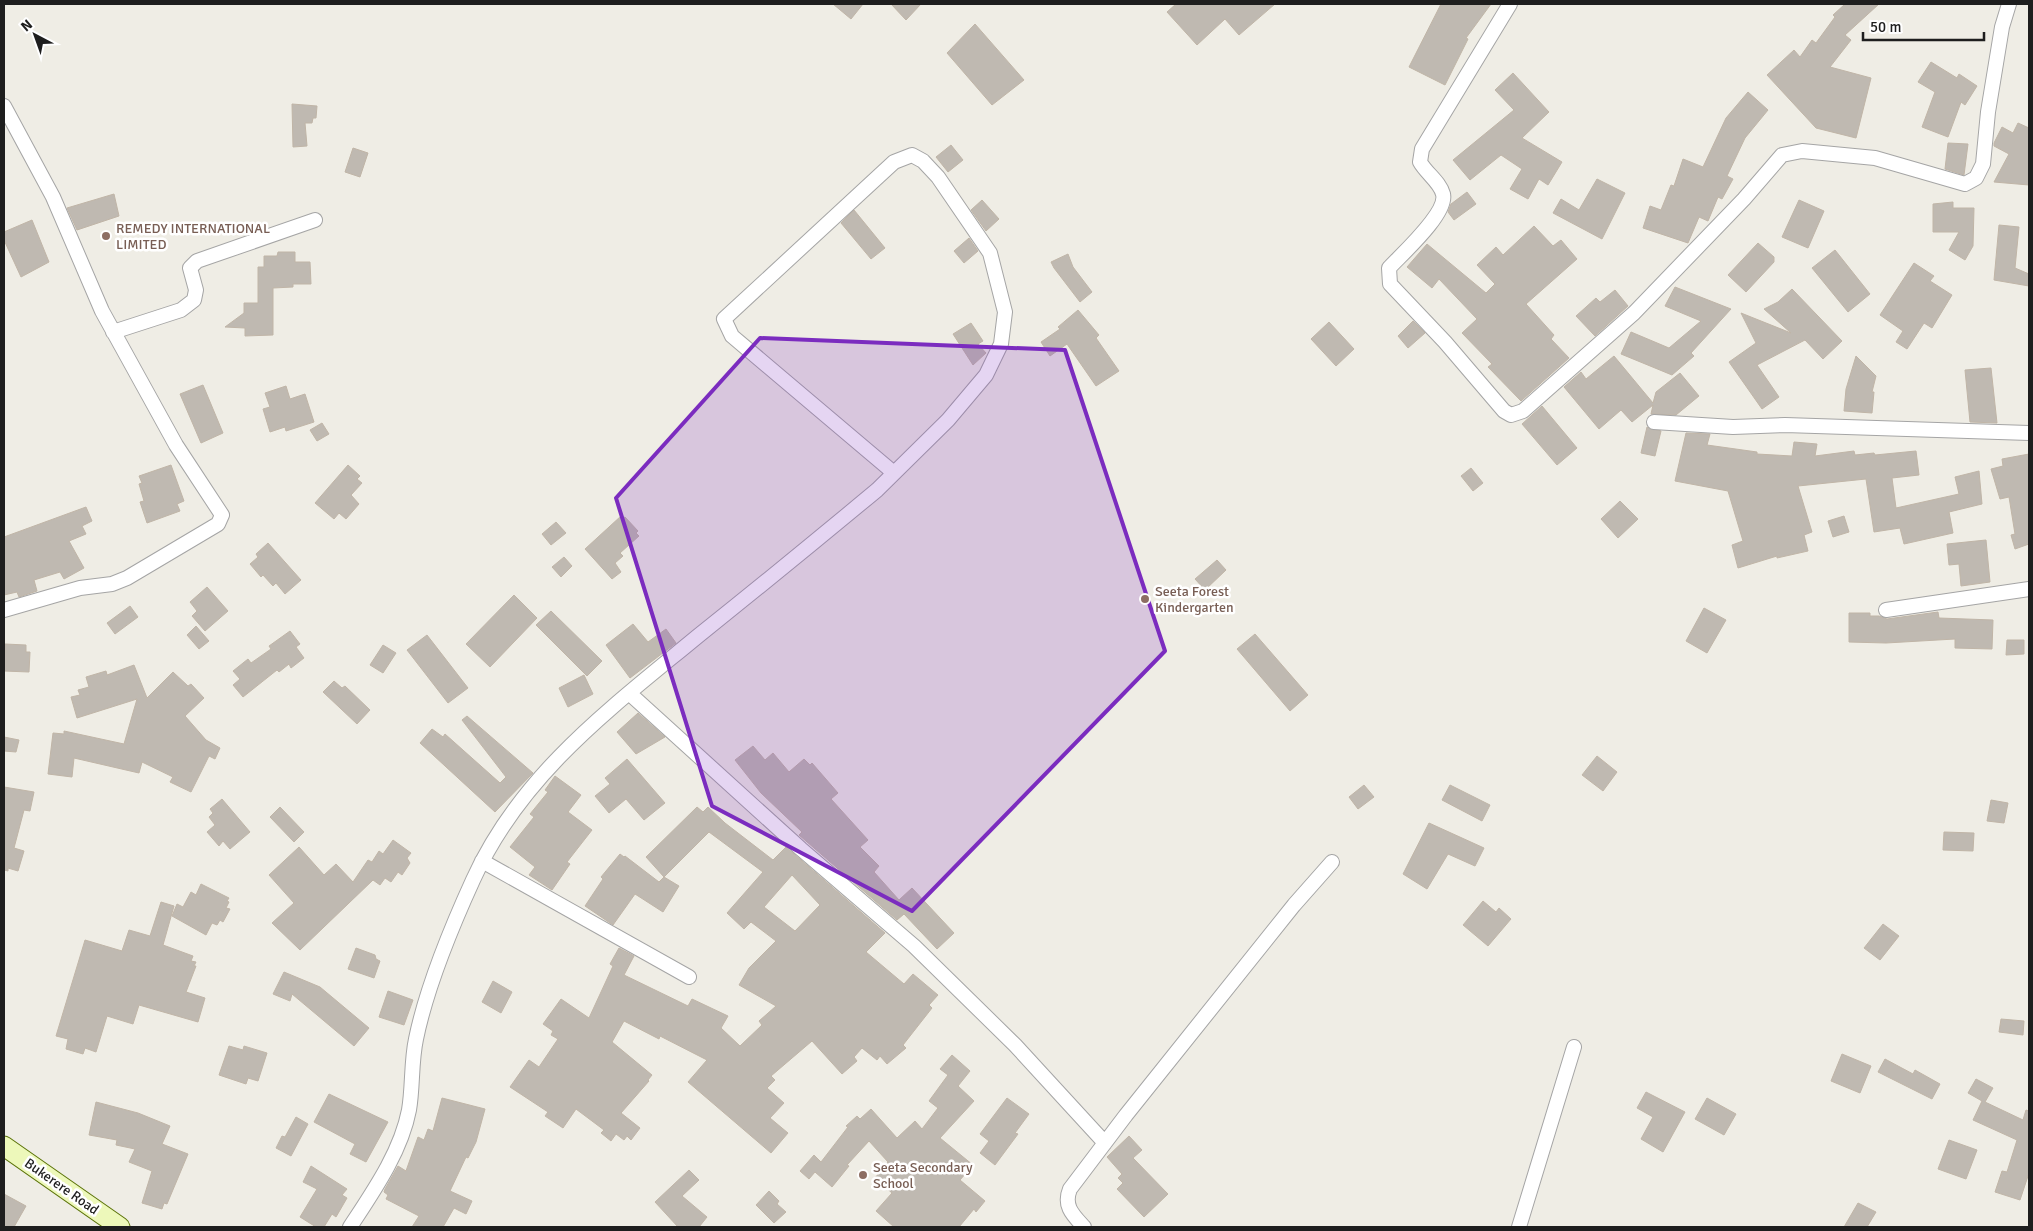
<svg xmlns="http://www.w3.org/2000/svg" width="2033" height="1231" font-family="Signika,sans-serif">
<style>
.building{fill:#bfb9b1;stroke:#c0b5a7;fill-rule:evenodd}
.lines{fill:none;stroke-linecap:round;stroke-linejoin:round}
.minor-casing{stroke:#a5a5a5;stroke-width:16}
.secondary-casing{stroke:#5b7308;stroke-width:21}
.minor{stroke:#fff;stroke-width:14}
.secondary{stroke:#edf8ba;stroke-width:19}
.marked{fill:#7b2cbf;fill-opacity:0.2;stroke:#7b2cbf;stroke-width:4;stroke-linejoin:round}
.education-dot{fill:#8d6e63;stroke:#fff;stroke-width:2}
.labels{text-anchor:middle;stroke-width:5;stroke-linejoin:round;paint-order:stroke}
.education-label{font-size:14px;fill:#785e54;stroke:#fff;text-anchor:start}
.street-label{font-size:14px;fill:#1e1e1e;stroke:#fff}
</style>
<rect width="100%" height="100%" fill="#efede5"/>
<path class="building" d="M833 4H863L851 19Z
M891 4H921L906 20Z
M1176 4H1275L1239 35 1225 19 1197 45 1167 12Z
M1441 4H1491L1466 38 1468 39 1445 85 1409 67Z
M1845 4H1879L1845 35 1851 40 1830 67 1871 78 1856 138 1816 128 1767 75 1794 50 1800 57 1812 40 1816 43 1835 17 1833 15Z
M975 24 1024 80 992 105 947 53Z
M1931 62 1957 78 1959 74 1977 86 1965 105 1961 102 1948 137 1922 127 1935 92 1918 82Z
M1513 73 1549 112 1522 138 1562 162 1548 185 1539 179 1528 199 1510 189 1522 169 1501 155 1470 180 1453 160 1514 110 1495 90Z
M1748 92 1768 110 1745 138 1727 176 1733 179 1722 199 1718 197 1708 221 1699 217 1688 243 1643 228 1650 206 1661 210 1671 185 1674 186 1683 159 1703 167 1726 118Z
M292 104 317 106 316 118H313L312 123H305L307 146 293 147Z
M2018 123 2029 128V185L1994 182 2009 154 1994 146V143L2002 127 2013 133Z
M1948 143 1968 144 1964 175 1945 169Z
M951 145 963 160 948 172 936 157Z
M353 148 368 153 360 177 345 172Z
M1597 179 1625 193 1602 239 1553 213 1561 199 1579 210Z
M1467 192 1476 204 1454 220 1448 212 1451 204Z
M114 194 119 216 77 230 67 208Z
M982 200 999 219 986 231 971 210Z
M1799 200 1824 211 1808 248 1782 237Z
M1953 202V208H1974L1973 246 1965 260 1949 250 1959 232H1933V204Z
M854 210 885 248 871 259 841 223Z
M32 220 49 262 21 277 4 240V232Z
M1999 225 2019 227 2015 268 2029 274V286L1994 280Z
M1534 226 1553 246 1561 240 1577 259 1526 304 1554 335 1551 339 1569 358 1521 401 1488 367 1492 364 1462 333 1477 319 1439 279 1432 288 1407 267 1427 244 1486 293 1495 284 1477 265 1496 247 1503 255Z
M969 238 978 251 964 263 954 251Z
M1758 243 1774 257V262L1746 292 1728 275Z
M1835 250 1870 294 1848 312 1812 268Z
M278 252H295V262H310L311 284H293V287L273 288V335L245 336V328L225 327 244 313V303H258V267H264V256H277Z
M1068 254 1073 267 1092 292 1080 302 1054 268 1051 262Z
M1914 263 1934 276 1930 281 1952 295 1932 328 1924 323 1907 349 1896 342 1903 331 1880 315Z
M1675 287 1731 309 1691 353 1694 356 1672 375 1621 354 1631 332 1669 348 1701 321 1665 306Z
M1792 289 1842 341 1823 359 1805 340 1757 365 1779 397 1762 409 1729 362 1756 343 1741 313 1791 333 1764 309 1778 302Z
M1615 290 1628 306 1595 336 1576 316 1596 298 1600 302Z
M1078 310 1099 335 1096 338 1119 371 1096 386 1067 344 1050 356 1041 342 1060 329 1058 327Z
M1413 321 1425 333 1408 348 1398 336Z
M1329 322 1354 349 1336 366 1311 339Z
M971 323 983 341 978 344 986 353 973 365 953 334Z
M1614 356 1653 403 1656 392 1680 373 1699 396 1676 415 1651 414 1653 405 1632 422 1621 410 1599 429 1564 387 1581 372 1586 379Z
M1856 356 1876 376 1872 392H1874L1872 413 1844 411 1846 389Z
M1991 368 1997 423 1970 422 1965 370Z
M203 385 223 433 201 443 180 394Z
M286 386 290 399 305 394 314 422 286 431 285 427 270 432 263 409 270 407 265 393Z
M1542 406 1577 448 1557 465 1522 424Z
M322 423 329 434 317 441 310 430Z
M1647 427 1661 431 1655 456 1641 453Z
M1686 433 1710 434 1707 445 1757 452V454L1792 456 1794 442 1817 444 1815 456 1854 451 1855 455 1874 453 1875 455 1916 451 1919 475 1892 478 1896 508 1959 494 1955 477 1979 471 1982 504 1949 512 1953 533 1904 544 1900 528 1874 532 1866 479 1798 486 1812 532 1804 535 1808 551 1777 558V556L1738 568 1732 545 1743 541 1728 491 1675 481Z
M2029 454V544L2015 549 2011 535 2015 534 2009 497 2000 499 1991 469 2003 466 2002 459Z
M171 465 184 501 177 504 180 511 147 523 140 502 144 501 139 484 142 483 139 476Z
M348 465 360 476 357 479 362 483 351 495 359 504 346 519 339 513 334 519 315 503Z
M1471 468 1483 483 1473 491 1461 476Z
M1620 501 1638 519 1618 538 1601 519Z
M86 507 92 521 82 526 86 534 69 541 84 568 64 579 60 572 34 580 37 591 19 597 17 592 4 595V537Z
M621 516 623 518 625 517 638 531 636 533 639 536 620 553 623 556 615 563 621 572 612 579 585 549Z
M1844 516 1849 532 1833 537 1828 521Z
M556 522 566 533 551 545 542 534Z
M1986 540 1990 582 1961 586 1959 564 1949 565 1947 544Z
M268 543 301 580 285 594 276 583 273 586 263 575 261 577 250 564 258 557 256 554Z
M564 557 572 566 561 577 552 567Z
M1217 560 1226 570 1205 590 1195 579Z
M207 587 228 611 205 631 192 616 197 611 190 602Z
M514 595 537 618 490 667 466 644Z
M130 606 138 617 115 634 107 623Z
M1704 608 1726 620 1707 653 1686 641Z
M551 611 602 661 587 676 536 625Z
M1938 612 1939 618 1993 620 1992 649 1955 648V639L1886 643 1849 642V613H1870V616H1879L1887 619Z
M633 624 648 642 666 629 676 643 630 678 606 645Z
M196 626 209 641 199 649 187 635Z
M290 631 300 644 296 647 304 658 291 668 289 664 279 672 277 670 243 697 233 685 240 679 233 671 248 659 251 663 271 649 269 646Z
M1255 634 1308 695 1290 711 1237 649Z
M427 635 468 688 448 703 407 650Z
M2007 640H2024V654L2006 655Z
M5 644 26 645V652H30L29 672 4 671Z
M383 645 396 653 383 673 370 665Z
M134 665 147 698 173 672 188 686 191 684 204 698 185 716 206 740 220 748 215 759 209 756 191 792 170 782 173 777 142 762 139 773 74 758 72 777 48 774 53 733 64 734V731L124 744 137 699 77 718 71 697 80 695 78 690 89 687 86 677 106 671 107 675Z
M584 675 593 694 568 707 559 688Z
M334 681 342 688 345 686 370 710 357 724 323 692Z
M638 713 665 737 636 754 617 732Z
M467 716 533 773 495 812 420 743 432 729 443 737 445 734 500 783 506 777 462 720Z
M4 737 19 740 16 752 4 751Z
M753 746 765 760 773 753 789 772 804 759 810 765 812 763 838 793 831 799 868 840 860 847 879 866 874 872 899 900 912 888 954 933 937 949 904 914 897 920 799 835 802 832 761 793 735 760Z
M1597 756 1617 772 1603 791 1582 775Z
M627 759 665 803 644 820 626 799 609 813 595 796 610 784 605 778Z
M555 776 581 795 568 812 592 830 567 862 570 864 552 890 529 875 535 867 510 847 534 817 530 814 548 792 545 790Z
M1364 785 1374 797 1358 809 1349 797Z
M1450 785 1490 805 1482 821 1442 800Z
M4 787 34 792 30 811 24 810 14 848 24 851 18 871 8 868V871L4 870Z
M222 799 250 832 230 849 223 841 219 846 207 832 215 825 209 817 213 813 210 809Z
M1991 800 2008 803 2004 823 1987 821Z
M280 807 304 832 294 842 270 817Z
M697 807 703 812 708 807 725 823 773 860 786 847 885 933 866 952 904 984 913 974 938 995 929 1005 932 1008 903 1045 906 1048 887 1064 880 1056 877 1060 862 1048 854 1057 857 1061 842 1074 812 1041 771 1076 775 1080 767 1088 784 1103 770 1118 788 1133 771 1153 688 1082 707 1060 660 1036 659 1039 624 1021 612 1042 652 1075 648 1080 649 1081 621 1113 640 1128 631 1140 627 1136 624 1140 616 1134 611 1141 601 1133 604 1130 576 1109 563 1128 545 1116 548 1112 510 1087 529 1060 539 1067 558 1039 551 1035 553 1031 543 1024 561 999 589 1018 613 966 610 964 619 948 634 956 624 975 688 1006 692 999 728 1016 721 1028 740 1046 762 1025 759 1021 776 1006 739 985 749 968 776 941 751 922 744 929 727 913 763 872 709 832 664 877 679 886 663 912 635 894 613 925 585 906 603 879 601 877 620 854 624 857 625 856 659 882 664 877 646 857ZM792 875 820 905 795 931 764 907Z
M1429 823 1484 848 1475 866 1448 854 1427 889 1403 874Z
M1944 832 1974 833 1973 851 1943 850Z
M393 840 411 853 407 858 410 863 402 875 398 872 391 882 385 878 380 885 373 880 300 950 272 923 294 903 269 875 299 847 324 875 336 864 353 882 368 860 372 862 379 851 383 854Z
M201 884 229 898 227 901 229 902 226 908 230 909 223 922 220 920 217 925 212 923 206 935 172 916 177 904 183 907 191 892 196 895Z
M1483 901 1496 912 1499 908 1511 919 1488 946 1463 925Z
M161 902 174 906 163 945 193 956 191 961 196 962 194 966H196L186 992 205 998 198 1022 139 1005 133 1024 107 1016 96 1052 85 1048 83 1054 66 1049 68 1039 56 1036 85 940 122 951 129 930 150 936Z
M1883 924 1899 936 1880 960 1864 948Z
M356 948 375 955 376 959 380 961 374 978 348 969Z
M284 972 320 987 369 1028 354 1046 292 994 290 1001 273 994Z
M493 981 512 992 501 1013 482 1002Z
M388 991 413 1000 404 1025 379 1017Z
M2001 1019 2024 1021 2023 1035 1999 1032Z
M229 1046 243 1050 244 1046 267 1053 258 1081 248 1078 246 1084 219 1075Z
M1842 1054 1871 1066 1860 1093 1831 1081Z
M952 1055 970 1071 958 1086 974 1101 940 1138 973 1165 960 1180 985 1201 976 1212 974 1209 959 1227H894L876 1211 892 1193 875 1178 888 1162 869 1141 847 1165 849 1166 832 1187 815 1172 809 1179 800 1171 814 1155 821 1162 848 1127 846 1126 857 1116 860 1119 871 1109 897 1138 915 1121 922 1129 938 1108 929 1101 948 1075 940 1069Z
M1885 1059 1913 1074 1915 1070 1940 1084 1932 1099 1878 1072Z
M1976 1079 1993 1088 1985 1102 2023 1120 2026 1110 2029 1111V1173L2020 1200 1995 1192 2002 1171 2007 1172 2017 1140 1973 1120 1982 1101 1968 1093Z
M1646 1092 1685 1112 1663 1152 1641 1139 1653 1117 1637 1108Z
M329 1094 388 1122 366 1162 350 1154 355 1144 314 1122Z
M442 1098 485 1109 476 1142 468 1158 466 1157 450 1191 472 1201 466 1214 454 1208 443 1227H412L419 1216 386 1199 388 1195 384 1192 385 1189 398 1166 406 1171 418 1137 424 1140 428 1129 433 1131Z
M1007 1098 1029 1114 1015 1133 1018 1134 995 1165 980 1153 989 1141 980 1134Z
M1707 1098 1736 1114 1724 1135 1695 1119Z
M96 1102 138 1113 170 1126 162 1144 188 1154 167 1204 164 1203 162 1209 142 1203 152 1171 129 1162 135 1149 116 1145 117 1140 89 1135Z
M296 1117 308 1124 291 1156 276 1148 282 1136 285 1137Z
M1129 1136 1142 1150 1133 1158 1168 1194 1144 1217 1117 1189 1123 1183 1118 1178 1122 1174 1107 1157Z
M1949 1140 1977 1150 1966 1179 1938 1169Z
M311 1166 347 1189 342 1195 347 1198 336 1217 332 1214 324 1227H316L300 1217 317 1189 303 1182Z
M689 1170 699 1180 682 1196 707 1217 699 1227H678L655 1202Z
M769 1191 779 1201 777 1204 786 1212 774 1223 756 1205Z
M4 1194 26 1206 14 1227H4Z
M1858 1203 1876 1212 1867 1227H1844Z"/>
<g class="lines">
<g class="minor-casing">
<path id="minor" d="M1510 4 1422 149 1420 162C1426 173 1440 182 1443 194 1448 213 1402 254 1389 268L1390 284 1445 342 1504 411 1511 415 1523 411 1634 313 1744 199 1782 155 1802 151 1875 158 1965 184 1976 178 1983 164 1988 112 2002 27 2009 4
M4 106 53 197 102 311 176 445 222 515 218 524 127 578 112 584 80 588 4 610
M113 332 181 310 194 300 196 290 190 268 197 261 315 220
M1654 422 1733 427 1785 425 2029 433
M1886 610 2029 589
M629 693 801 849 914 946 1015 1045 1105 1143
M482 861 689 977
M350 1227C373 1192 401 1152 409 1110 413 1087 411 1062 416 1039 426 990 452 926 473 880 521 774 611 708 698 636 758 588 818 539 877 490L948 420 986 375 1001 344 1005 312 990 253 938 177 923 161 912 155 894 162 724 319 732 336 894 473
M1084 1227C1073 1215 1063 1206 1070 1189L1126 1115 1294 905 1332 862
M1519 1227 1574 1047"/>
</g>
<g class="secondary-casing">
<path id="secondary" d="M4 1146 120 1227"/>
</g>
<use href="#minor" class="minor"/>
<use href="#secondary" class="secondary"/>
</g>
<path class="marked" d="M760 338 1065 350 1165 651 912 911 712 806 616 498Z"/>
<g class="education-dot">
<circle cx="106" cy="236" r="5"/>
<circle cx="1145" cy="599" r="5"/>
<circle cx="863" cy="1175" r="5"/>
</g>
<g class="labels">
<g class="education-label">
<text x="116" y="233">REMEDY INTERNATIONAL<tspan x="116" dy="16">LIMITED</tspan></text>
<text x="1155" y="596">Seeta Forest<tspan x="1155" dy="16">Kindergarten</tspan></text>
<text x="873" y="1172">Seeta Secondary<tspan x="873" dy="16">School</tspan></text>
</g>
<g class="street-label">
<text transform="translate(62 1186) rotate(35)" y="5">Bukerere Road</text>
</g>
</g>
<rect width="2033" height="1231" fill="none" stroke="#1e1e1e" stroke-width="10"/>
<g transform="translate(35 35) rotate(319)" stroke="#ffffff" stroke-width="4" paint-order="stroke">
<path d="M0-4L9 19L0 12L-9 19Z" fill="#1e1e1e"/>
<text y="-8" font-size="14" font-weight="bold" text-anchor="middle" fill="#1e1e1e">N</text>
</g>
<path d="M1863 32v8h121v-8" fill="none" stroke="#1e1e1e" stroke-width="2.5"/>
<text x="1870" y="32" font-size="15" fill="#1e1e1e" stroke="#ffffff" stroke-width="4" paint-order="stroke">50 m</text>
</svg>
